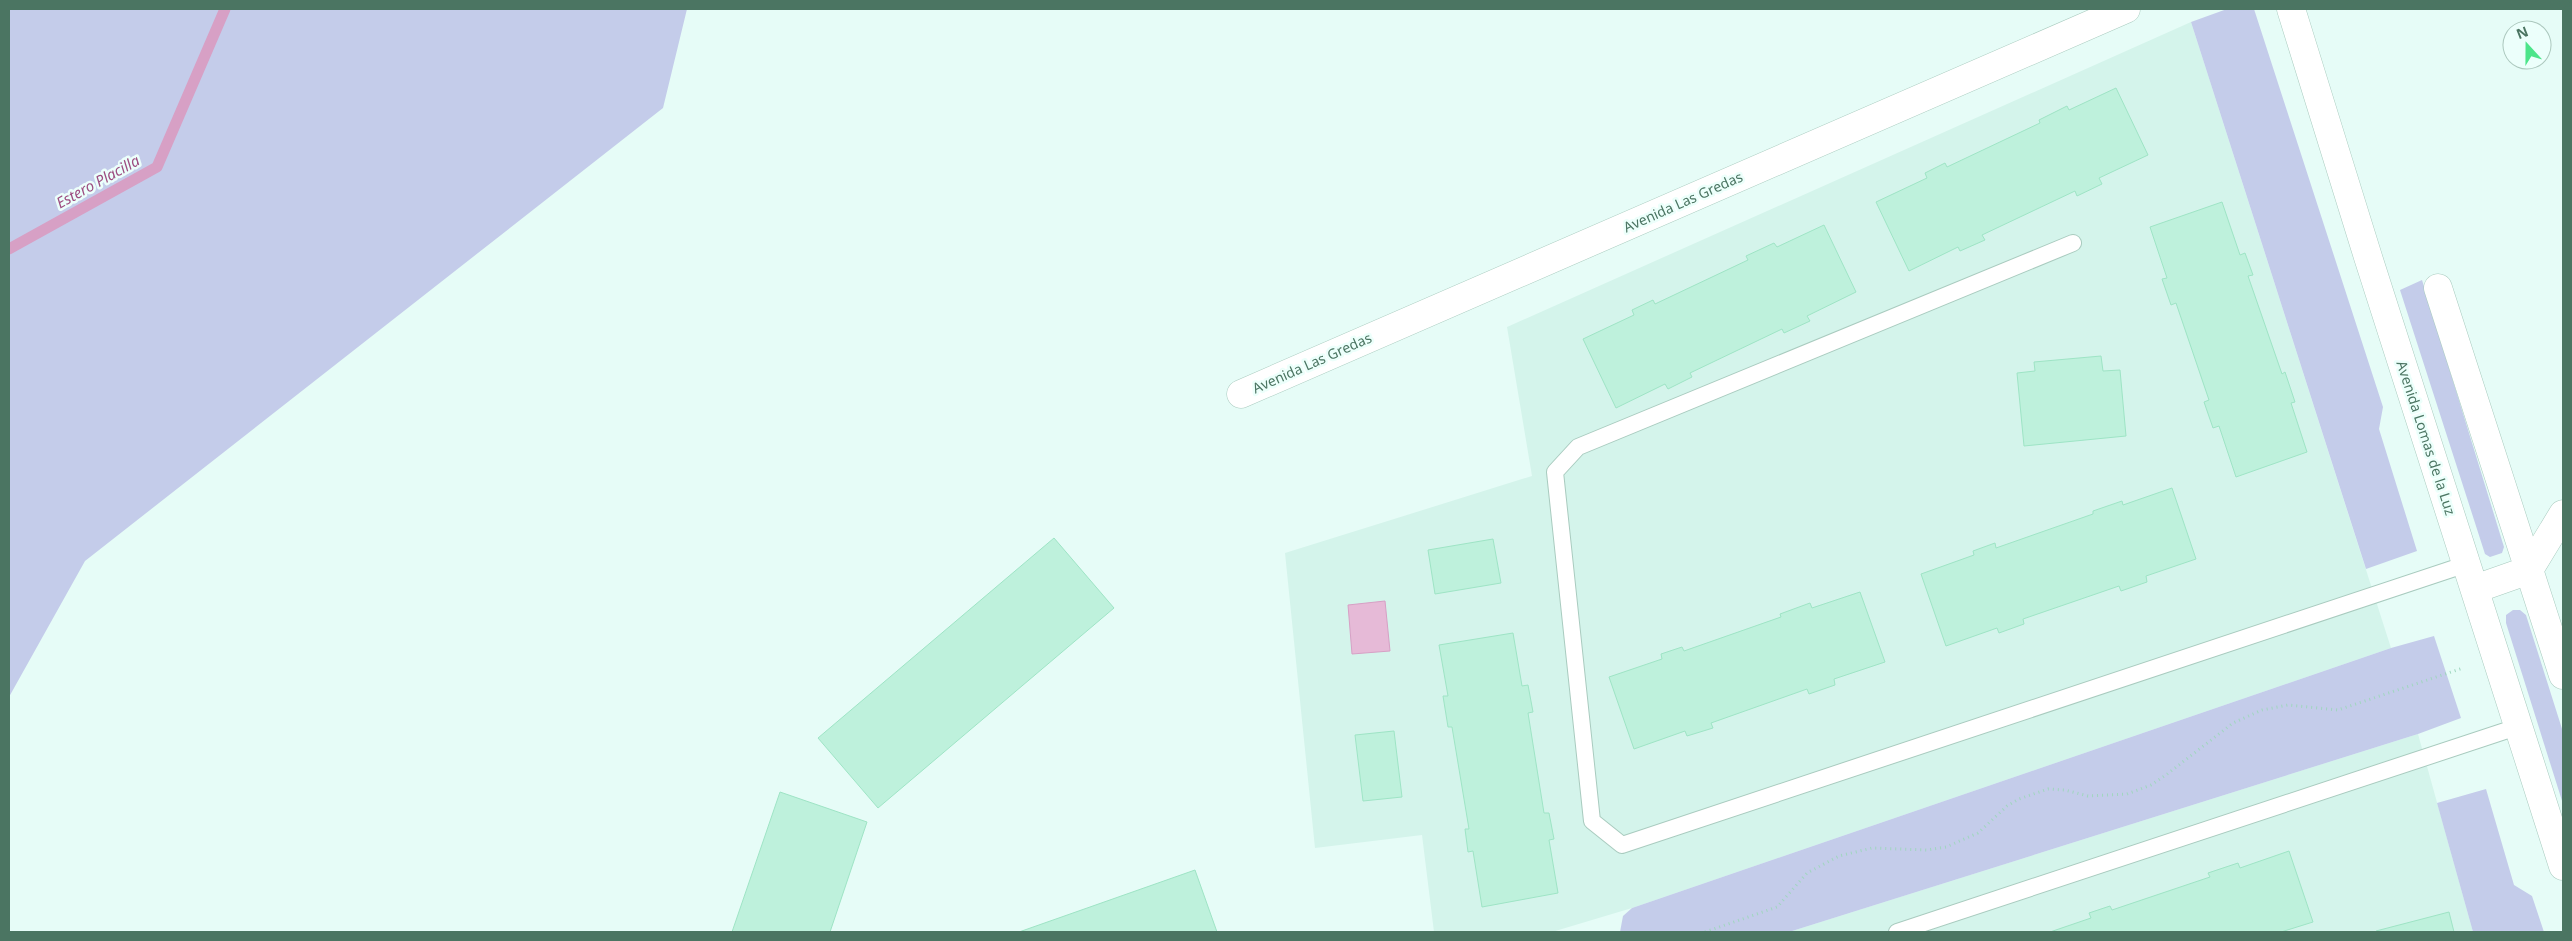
<svg xmlns="http://www.w3.org/2000/svg" width="2572" height="941" font-family="'Noto Sans',sans-serif">
<style>
.residential{fill:#d4f4eb}
.green{fill:#c4ccea}
.water{fill:#e6bad7;stroke:#d7a0c5}
.lines{fill:none;stroke-linecap:round;stroke-linejoin:round}
.stream{stroke:#d7a0c5;stroke-width:11}
.building{fill:#bef1dc;stroke:#9ee4c5}
.lane-casing{stroke:#a9cbbf;stroke-width:18}
.street-casing{stroke:#a9cbbf;stroke-width:29}
.path{stroke:#a0d6bf;stroke-width:3;stroke-dasharray:1 4;stroke-linecap:butt}
.lane{stroke:#fff;stroke-width:16}
.street{stroke:#fff;stroke-width:28}
.labels{text-anchor:middle;stroke-width:5;stroke-linejoin:round;paint-order:stroke}
.street-label{font-size:14px;fill:#4b7562;stroke:#ecfffb}
.water-label{font-size:15px;font-style:italic;fill:#9d4d81;stroke:#ecfffb}
</style>
<rect width="100%" height="100%" fill="#e6fcf7"/>
<path class="residential" d="M2191 22 2391 648 1632 908 1552 932H1434L1422 835 1315 848 1285 553 1532 476 1507 327Z
M2418 734 2473 932H1789Z"/>
<path class="green" d="M9 9H687L663 108 85 561 9 697Z
M2227 9H2254L2383 407 2379 429 2417 551 2366 569 2191 22Z
M2422 280 2504 547 2502 553 2490 557 2485 554 2400 290Z
M2513 610H2520L2526 615 2563 732V804L2506 623V615Z
M2434 636 2461 718 2418 734 1789 932H1620L1623 916 1632 908 2391 648Z
M2486 789 2514 885 2532 896 2544 932H2473L2437 803Z"/>
<path class="water" d="M1385 601 1390 651 1352 654 1348 605Z"/>
<g class="lines">
<path class="stream" d="M9 249 157 167 225 9"/>
</g>
<path class="building" d="M2116 88 2148 155 2099 178 2102 184 2077 196 2075 191 1982 235 1985 240 1960 251 1958 247 1909 271 1876 202 1927 178 1925 173 1945 163 1947 167 2040 123 2039 120 2067 106 2069 110Z
M2222 202 2240 255 2245 253 2253 275 2248 276 2282 374 2285 372 2295 402 2291 403 2307 452 2236 477 2219 426 2213 428 2204 402 2209 400 2176 303 2171 305 2162 279 2167 278 2150 227Z
M1824 225 1856 292 1807 316 1810 321 1784 333 1782 329 1690 373 1692 377 1668 389 1665 384 1616 408 1583 339 1634 315 1632 310 1653 300 1655 304 1748 260 1746 256 1774 243 1777 247Z
M2101 356 2103 371 2120 370 2126 436 2024 446 2017 373 2035 371 2034 362Z
M2172 488 2196 559 2146 576 2147 582 2121 591 2119 586 2023 619 2024 624 1999 633 1997 628 1946 646 1921 574 1974 555 1973 551 1995 543 1996 548 2093 514V511L2122 501 2123 505Z
M1054 538 1114 608 878 808 818 738Z
M1493 539 1501 583 1435 594 1428 550Z
M1860 592 1885 662 1834 679 1835 685 1809 694 1807 689 1711 723 1713 728 1687 736 1685 731 1634 749 1609 677 1662 659 1661 654 1682 647 1684 651 1781 617 1780 614 1810 603 1812 608Z
M1513 633 1522 686 1528 685 1533 712 1528 713 1544 813H1549L1554 839 1549 840 1558 893 1482 907 1473 851 1468 852 1465 829H1469L1452 727H1448L1443 696H1448L1439 645Z
M1394 731 1402 797 1363 801 1355 735Z
M780 792 867 822 830 932H732Z
M2289 851 2313 922 2281 932H2050L2091 918 2089 913 2110 906 2112 910 2210 877 2208 873 2238 863 2240 868Z
M1195 870 1217 932H1019Z
M2449 912 2454 932H2377L2376 931Z"/>
<g class="lines">
<g class="lane-casing">
<path id="lane" d="M2073 243 1578 447 1555 472 1592 821 1622 845 2467 564
M1897 932 2520 726"/>
</g>
<g class="street-casing">
<path id="street" d="M2291 9 2368 257 2563 866
M2438 288 2563 675
M1241 394 2126 9
M2475 589 2529 570 2563 514"/>
</g>
<path class="path" d="M1705 932 1777 907 1807 873 1839 856 1872 848 1927 850 1946 847 1978 833 2007 806 2019 799 2048 789 2065 790 2088 796 2127 794 2151 785 2166 775 2233 723 2262 710 2288 705 2338 710 2463 668"/>
<use href="#lane" class="lane"/>
<use href="#street" class="street"/>
</g>
<g class="labels">
<g class="street-label">
<text transform="translate(1683 202) rotate(-24)" y="5">Avenida Las Gredas</text>
<text transform="translate(1312 363) rotate(-24)" y="5">Avenida Las Gredas</text>
<text transform="translate(2426 438) rotate(72)" y="5">Avenida Lomas de la Luz</text>
</g>
<g class="water-label">
<text transform="translate(98 182) rotate(-29)" y="5">Estero Placilla</text>
</g>
</g>
<rect width="2572" height="941" fill="none" stroke="#4b7562" stroke-width="20"/>
<g transform="translate(2527 45) rotate(339)"><circle r="24" fill="#ecfffb" stroke="#acc8be"/>
<path d="M0-4L9 19L0 12L-9 19Z" fill="#4ce58a"/>
<text y="-8" font-size="14" font-weight="bold" text-anchor="middle" fill="#4b7562">N</text>
</g>
</svg>
